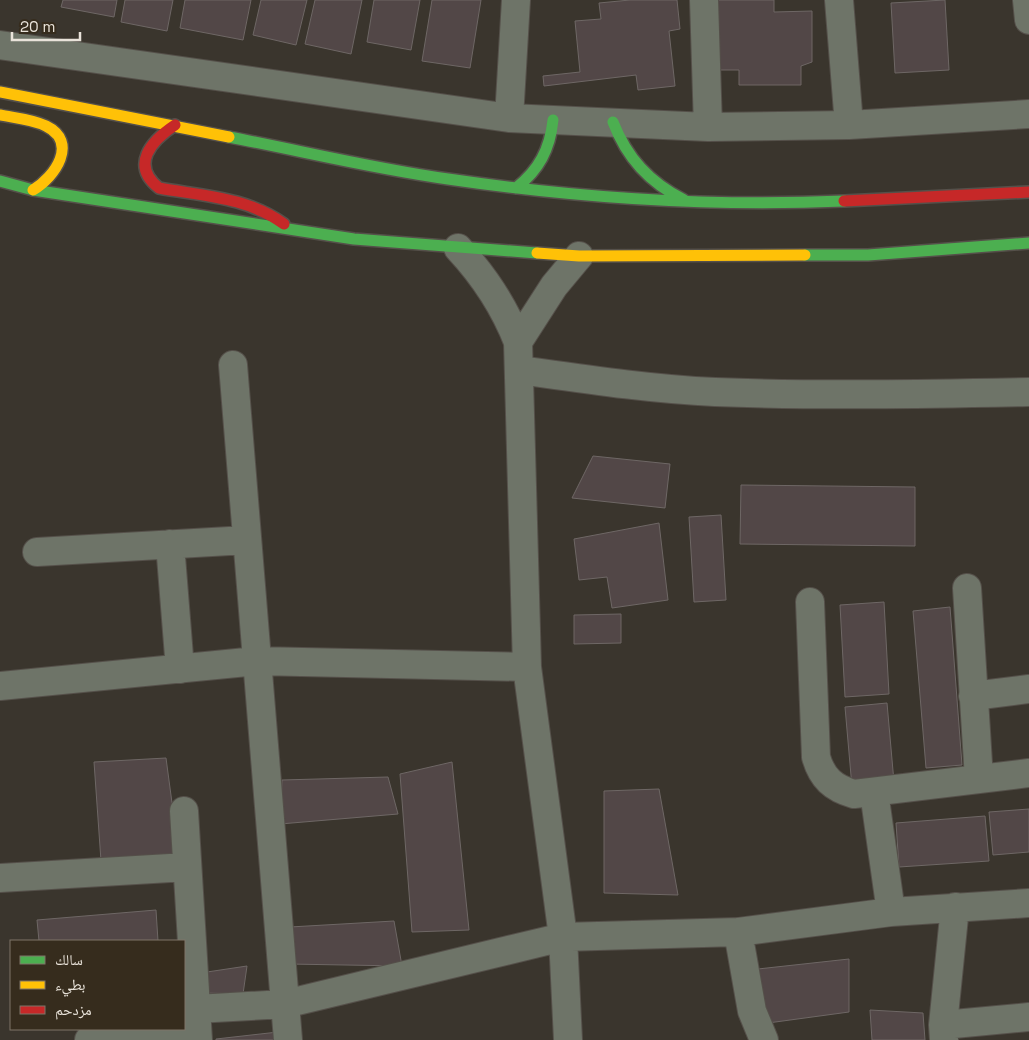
<svg xmlns="http://www.w3.org/2000/svg" width="1029" height="1040" font-family="'Space Grotesk','Noto Naskh Arabic',sans-serif">
<style>
.building{fill:#524747;stroke:#6e6765}
.lines{fill:none;stroke-linecap:round;stroke-linejoin:round}
.street-casing{stroke:#55504a;stroke-width:30}
.fast-casing{stroke:#55504a;stroke-width:14}
.slow-casing{stroke:#55504a;stroke-width:14}
.jam-casing{stroke:#55504a;stroke-width:14}
.street{stroke:#6e7468;stroke-width:28}
.fast{stroke:#4caf50;stroke-width:11}
.slow{stroke:#ffc107;stroke-width:11}
.jam{stroke:#c62828;stroke-width:11}
</style>
<rect width="100%" height="100%" fill="#3a352d"/>
<path class="building" d="M63 0H117L114 17 61 7Z
M125 0H173L167 31 121 22Z
M185 0H251L243 40 180 28Z
M261 0H307L296 45 253 35Z
M315 0H362L351 54 305 44Z
M374 0H420L411 50 367 42Z
M432 0H481L470 68 422 61Z
M630 0H677L680 29 669 31 675 86 638 90 636 75 544 86 543 76 580 72 575 21 601 19 599 3Z
M714 0H774V12L812 11V62L801 66V85H739V70H715Z
M945 0 949 70 895 73 891 3Z
M593 456 670 464 665 508 572 498Z
M741 485 915 487V546L740 544Z
M721 515 726 600 694 602 689 517Z
M659 523 668 600 612 608 607 577 579 580 574 539Z
M884 602 889 694 845 697 840 605Z
M950 607 962 765 926 768 913 611Z
M621 614V643L574 644V615Z
M887 703 894 782 852 787 845 707Z
M166 758 179 855 101 861 94 762Z
M452 762 469 930 412 932 400 774Z
M388 777 398 814 280 824 282 780Z
M659 789 678 895 604 893V791Z
M1029 809V852L993 855 989 812Z
M985 816 989 861 899 867 896 823Z
M156 910 158 941H39L37 920Z
M394 921 402 966 288 964 290 927Z
M849 959V1012L768 1023 758 969Z
M247 966 243 994 202 993 207 972Z
M870 1010 923 1013 925 1040H872Z
M278 1032V1040H216V1039Z"/>
<g class="lines">
<g class="street-casing">
<path id="street" d="M704 0 708 127
M839 0 849 125
M1027 0 1029 20
M0 45 509 118 708 127 849 125 1029 114
M509 118 516 0
M458 248C485 277 504 306 518 342L527 667 563 937 568 1040
M518 342 554 286 579 256
M233 365 288 1040
M520 370C584 379 650 389 715 392 819 396 925 394 1029 392
M170 544 180 669
M37 552 247 540
M967 588 979 779
M810 602 816 757C822 778 833 788 854 794L1029 773
M0 686 257 661 527 667
M973 696 1029 689
M874 792 891 912
M184 811 198 1040
M0 878 187 867
M738 932 752 1011 764 1040
M196 1009 285 1004 563 937 738 932 891 912 1029 903
M943 1025 1029 1017
M89 1040 197 1031
M944 1040 943 1025 955 907"/>
</g>
<g class="fast-casing">
<path id="fast" d="M613 122C627 158 649 182 684 200
M229 137C302 151 375 169 448 179 579 198 711 207 844 201
M0 181 33 190 354 239 537 253
M516 188C539 170 550 149 553 120
M805 255H868L1029 243"/>
</g>
<g class="slow-casing">
<path id="slow" d="M0 92 229 137
M0 115C15 118 32 119 46 126 79 142 55 177 33 190
M537 253 579 256 805 255"/>
</g>
<g class="jam-casing">
<path id="jam" d="M175 125C151 141 130 165 159 188 203 196 247 197 284 224
M844 201 1029 192"/>
</g>
<use href="#street" class="street"/>
<use href="#fast" class="fast"/>
<use href="#slow" class="slow"/>
<use href="#jam" class="jam"/>
</g>
<rect x="10" y="940" width="175" height="90" fill="#362c1d" stroke="#7e7569"/>
<rect x="20" y="956" width="25" height="8" fill="#4caf50" stroke="#7e7569"/>
<text x="55" y="965" font-size="15" fill="#e9e3da">سالك</text>
<rect x="20" y="981" width="25" height="8" fill="#ffc107" stroke="#7e7569"/>
<text x="55" y="990" font-size="15" fill="#e9e3da">بطيء</text>
<rect x="20" y="1006" width="25" height="8" fill="#c62828" stroke="#7e7569"/>
<text x="55" y="1015" font-size="15" fill="#e9e3da">مزدحم</text>
<path d="M12 32v8h68v-8" fill="none" stroke="#e9e3da" stroke-width="2.5"/>
<text x="20" y="32" font-size="15" fill="#e9e3da" stroke="#362c1d" stroke-width="4" paint-order="stroke">20 m</text>
</svg>
